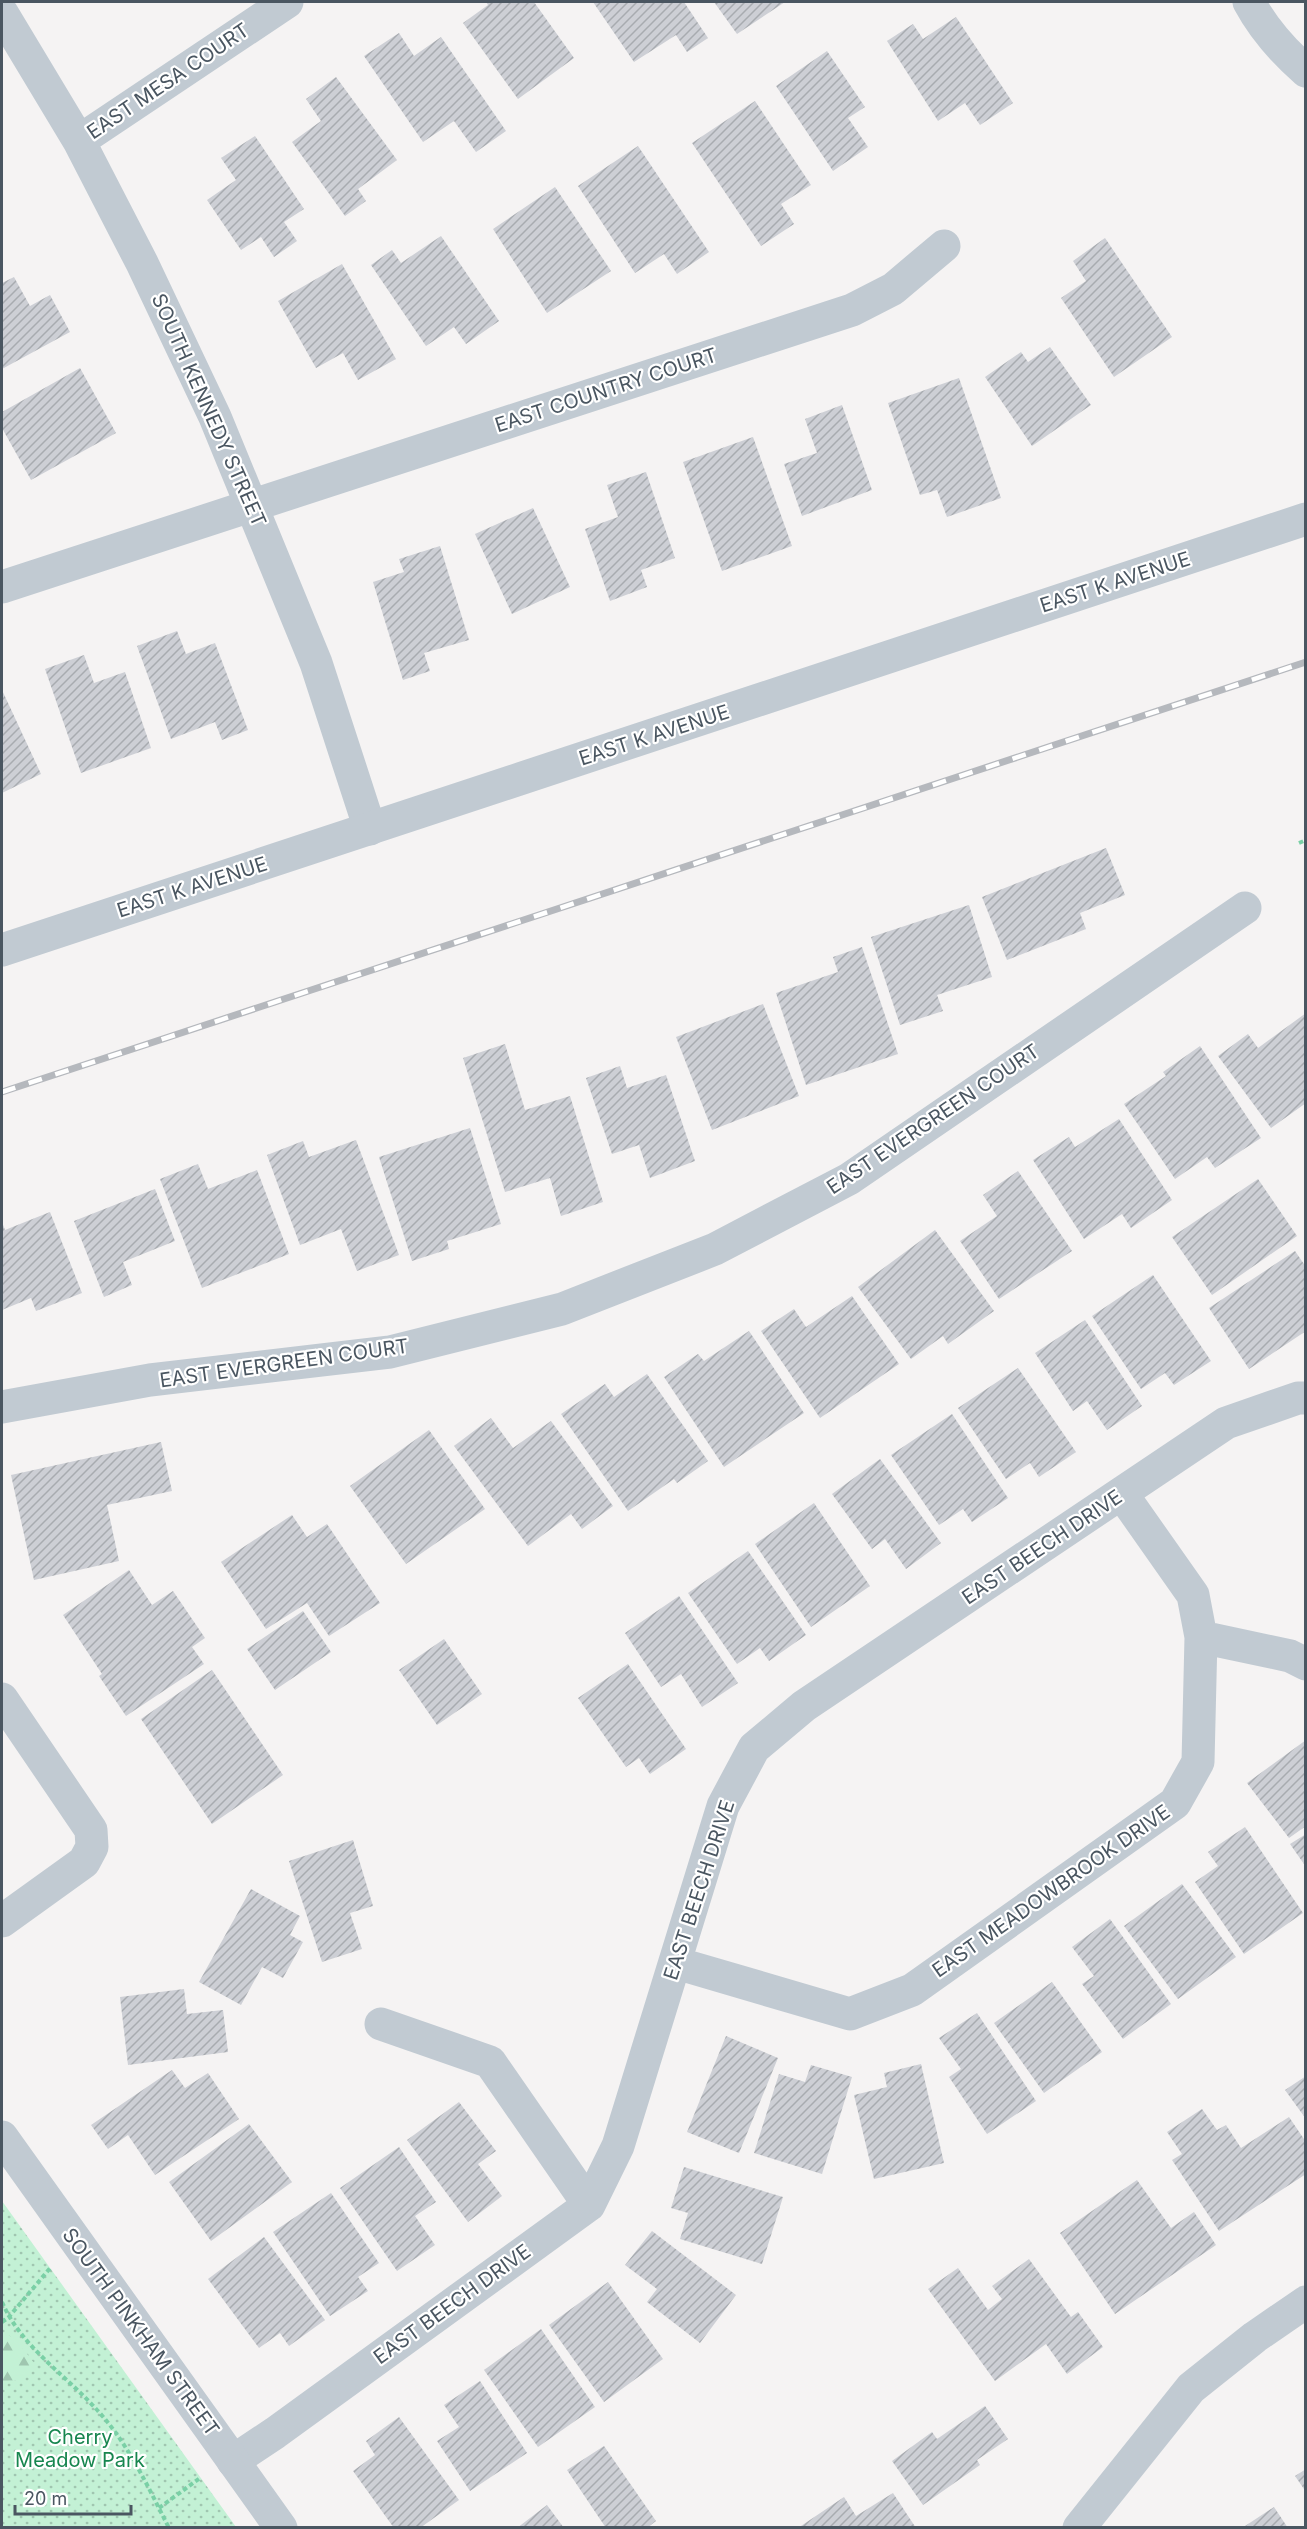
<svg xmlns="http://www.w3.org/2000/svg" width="1307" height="2529" font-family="Inter,sans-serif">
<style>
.green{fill:url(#green-dots)}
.forest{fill:url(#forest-firs)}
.building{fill:url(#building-hatch)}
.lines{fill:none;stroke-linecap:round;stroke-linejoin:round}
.path{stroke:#7ad0a6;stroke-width:4;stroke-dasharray:4.5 3;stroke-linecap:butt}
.minor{stroke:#c1cad2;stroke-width:33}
.tertiary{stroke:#c1cad2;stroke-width:33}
.rail-casing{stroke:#b5b8bd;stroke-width:7}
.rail{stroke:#fff;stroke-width:4.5;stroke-dasharray:14;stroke-linecap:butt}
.labels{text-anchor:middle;stroke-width:4.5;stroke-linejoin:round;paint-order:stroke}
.street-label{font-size:20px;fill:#4a5661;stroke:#fff}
.park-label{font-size:20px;fill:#17864f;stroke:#fff}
</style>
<defs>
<pattern id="green-dots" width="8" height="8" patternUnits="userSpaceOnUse" patternTransform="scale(1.5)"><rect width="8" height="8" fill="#c3f1d5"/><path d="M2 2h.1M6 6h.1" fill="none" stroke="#a0c6b0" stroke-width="1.8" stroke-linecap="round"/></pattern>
<pattern id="forest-firs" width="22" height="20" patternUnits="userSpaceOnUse" patternTransform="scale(1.5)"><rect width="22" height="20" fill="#c3f1d5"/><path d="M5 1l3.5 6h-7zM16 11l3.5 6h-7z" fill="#a0c6b0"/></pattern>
<pattern id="building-hatch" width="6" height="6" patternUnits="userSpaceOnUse" patternTransform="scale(1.5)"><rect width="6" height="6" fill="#cdcfd5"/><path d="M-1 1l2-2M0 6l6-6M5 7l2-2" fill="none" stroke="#a8abb0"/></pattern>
</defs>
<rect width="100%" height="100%" fill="#f5f3f3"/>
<path class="green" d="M2 2201 236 2527H2Z"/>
<path class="forest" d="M2 2333C18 2336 26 2355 37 2366 26 2380 18 2381 2 2381Z"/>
<path class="building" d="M486 2H534L574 58 518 99 463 23 488 5Z
M593 2H684L708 38 687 52 676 35 634 62Z
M714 2H785L737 34Z
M956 17 1013 103 980 125 965 103 938 121 887 41 913 24 923 39Z
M399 33 414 56 441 37 506 131 476 152 454 121 423 142 364 56Z
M827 51 865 107 848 118 868 147 833 171 776 86Z
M336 77 397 160 358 189 366 201 345 216 292 142 321 121 306 99Z
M755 101 811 185 781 204 794 224 761 246 692 143Z
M255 136 304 209 284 222 297 241 274 257 261 237 241 250 207 200 236 180 221 158Z
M638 146 709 252 677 274 664 254 635 273 578 186Z
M555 187 611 271 547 313 493 229Z
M441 236 499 321 466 344 454 327 426 346 371 265 392 250 401 263Z
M1105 238 1172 337 1114 377 1061 298 1086 281 1073 261Z
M342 264 396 359 358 380 343 353 316 368 278 301Z
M14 277 30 306 50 295 70 332 2 369V283Z
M1050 347 1091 405 1032 446 985 377 1021 352 1028 362Z
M80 368 116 433 31 480 2 428V412Z
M959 378 1001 498 947 517 937 490 920 495 888 403Z
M842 405 872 490 802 516 784 464 817 453 805 419Z
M753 437 792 546 722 571 683 462Z
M646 472 675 558 641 570 647 587 610 601 585 529 618 517 607 485Z
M533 508 570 587 512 614 475 534Z
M440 546 469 640 424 653 430 671 403 680 373 582 404 572 399 559Z
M177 631 186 654 215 643 248 730 222 740 215 722 171 739 137 646Z
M84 655 94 683 125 672 151 748 81 773 45 669Z
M2 690 41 774 2 793Z
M1106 848 1125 895 1080 913 1086 929 1007 960 982 897Z
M969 905 992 977 937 995 943 1011 900 1025 871 937Z
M862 947 898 1054 806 1085 776 993 838 972 833 957Z
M763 1004 799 1096 712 1130 676 1037Z
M1306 1013V1103L1271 1128 1218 1056 1248 1034 1258 1048Z
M505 1044 525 1110 570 1096 603 1202 561 1216 550 1178 505 1192 463 1058Z
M1200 1046 1261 1138 1215 1168 1207 1157 1175 1179 1124 1104 1166 1076 1163 1072Z
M620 1066 627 1088 666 1075 695 1161 650 1178 639 1145 612 1154 586 1078Z
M1119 1119 1172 1200 1131 1228 1122 1214 1084 1239 1033 1160 1069 1137 1075 1147Z
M470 1128 501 1224 447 1241 449 1249 412 1261 379 1157Z
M356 1140 399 1255 357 1271 341 1229 300 1245 267 1155 303 1141 309 1157Z
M198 1164 208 1189 257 1170 289 1254 202 1288 160 1179Z
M1018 1171 1072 1251 999 1299 960 1241 997 1216 983 1195Z
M1258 1179 1297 1236 1212 1295 1172 1237Z
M155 1189 175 1241 123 1262 132 1285 104 1297 74 1221Z
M50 1212 82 1293 36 1311 31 1298 2 1310V1222L5 1230Z
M935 1230 994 1311 948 1344 943 1336 911 1359 858 1287Z
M1295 1251 1306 1267V1331L1249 1369 1209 1308Z
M1153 1275 1211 1361 1174 1385 1165 1373 1141 1389 1092 1316Z
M852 1296 899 1364 820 1418 761 1331 794 1309 806 1327Z
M1085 1320 1142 1406 1107 1430 1087 1401 1073 1411 1035 1353Z
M749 1331 804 1413 724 1467 664 1377 698 1354 704 1361Z
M1018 1368 1076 1452 1039 1477 1030 1463 1006 1479 958 1408Z
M647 1374 708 1461 677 1483 674 1479 628 1511 561 1414 605 1384 614 1397Z
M952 1414 1008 1498 972 1522 963 1509 939 1525 891 1455Z
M491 1418 513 1448 551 1421 613 1506 582 1529 571 1514 528 1546 454 1446Z
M429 1430 485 1509 406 1564 350 1486Z
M161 1442 172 1491 107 1505 119 1561 34 1580 11 1475Z
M880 1459 941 1543 906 1569 885 1539 872 1549 832 1494Z
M814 1503 870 1586 811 1627 755 1544Z
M292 1515 307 1537 327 1524 380 1603 329 1636 307 1603 266 1629 221 1562Z
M748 1551 806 1635 769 1661 760 1648 737 1664 688 1593Z
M129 1570 152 1605 173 1591 205 1638 192 1647 204 1664 126 1716 99 1676 102 1674 63 1615Z
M679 1596 738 1683 702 1707 681 1674 661 1687 625 1633Z
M303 1611 331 1652 275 1690 247 1649Z
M444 1639 482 1694 437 1725 399 1670Z
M628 1664 686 1749 650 1774 639 1758 626 1767 578 1698Z
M212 1670 283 1775 212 1824 141 1719Z
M1306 1740V1826L1289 1838 1247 1783Z
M1245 1827 1303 1913 1244 1954 1195 1882 1218 1866 1208 1852Z
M1306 1834V1867L1290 1844Z
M353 1840 373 1906 350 1913 362 1949 322 1962 289 1861Z
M1182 1884 1236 1957 1178 1999 1124 1926Z
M251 1889 300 1916 290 1935 303 1942 283 1978 262 1967 241 2005 199 1982Z
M1110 1919 1171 2004 1123 2039 1082 1984 1094 1976 1072 1947Z
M1052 1982 1102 2052 1044 2093 994 2023Z
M184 1989 187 2014 223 2010 228 2052 128 2065 120 1997Z
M977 2013 1036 2101 987 2134 949 2077 961 2069 939 2038Z
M726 2036 778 2058 739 2153 687 2132Z
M921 2064 944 2163 874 2179 854 2095 887 2087 884 2073Z
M811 2065 852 2077 822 2174 754 2153 779 2074 805 2082Z
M172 2070 185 2088 208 2073 239 2119 155 2175 128 2135 108 2149 91 2125Z
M1306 2076V2119L1285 2090Z
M459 2102 496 2151 478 2164 502 2196 468 2222 407 2140Z
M1202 2109 1217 2130 1226 2125 1241 2148 1289 2117 1306 2142V2174L1219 2231 1172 2160 1182 2154 1167 2132Z
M249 2124 292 2182 211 2241 169 2182Z
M399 2147 436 2202 415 2216 435 2245 397 2271 340 2188Z
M684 2167 783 2197 762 2264 680 2239 688 2213 671 2208Z
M1137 2180 1171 2228 1194 2212 1216 2245 1115 2314 1060 2233Z
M331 2193 379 2263 358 2277 368 2291 330 2316 273 2232Z
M652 2231 736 2295 700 2343 647 2302 657 2289 625 2265Z
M264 2237 325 2320 289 2346 280 2333 259 2348 208 2279Z
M1029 2259 1071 2317 1078 2312 1103 2347 1067 2374 1046 2344 995 2381 928 2289 958 2268 988 2310 1002 2299 992 2286Z
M608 2282 663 2359 604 2402 549 2325Z
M541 2329 595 2407 538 2447 484 2370Z
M480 2381 527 2453 470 2491 437 2441 459 2427 444 2405Z
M985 2406 1008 2439 977 2460 980 2465 923 2505 892 2461 932 2432 937 2439Z
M399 2417 459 2500 420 2528H394L353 2471 375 2455 366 2441Z
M604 2446 656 2521 647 2528H606L567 2470Z
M1306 2469V2492L1295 2476Z
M893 2493 916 2528H798L844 2497 856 2516Z
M547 2505 564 2528H517Z
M1274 2507 1288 2528H1242Z"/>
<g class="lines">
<path class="path" d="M1299 843 1306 840
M2 2302C22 2348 65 2374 98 2411 129 2445 148 2487 169 2528
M2 2322 8 2318 51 2267
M159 2508 200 2478"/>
<path class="minor" d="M1249 2C1263 28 1283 51 1306 71
M2 13 79 141 142 263 215 417 316 663 370 829
M79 141 287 2
M2 587 852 310 893 289 944 246
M2 1407 150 1380 390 1352 562 1309 715 1249 849 1179 1245 908
M1201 1637 1290 1656 1306 1664
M2 1699 91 1830 92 1847 84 1862 2 1921
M676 1963 850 2014 912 1990 1175 1803 1198 1762 1201 1637 1193 1595 1122 1494
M381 2024 490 2062 589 2205
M233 2461 275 2433 589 2205 618 2146 723 1806 754 1748 804 1706 1226 1423 1298 1398H1306
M1079 2528 1191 2388 1255 2337 1306 2302"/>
<path class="tertiary" d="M2 950 1306 519
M2 2137 281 2528"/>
<g class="rail-casing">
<path id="rail" d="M2 1092 1306 662"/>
</g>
<use href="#rail" class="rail"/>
</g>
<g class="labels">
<g class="street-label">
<text transform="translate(168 81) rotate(-34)" y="7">EAST MESA COURT</text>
<text transform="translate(606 390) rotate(-18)" y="7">EAST COUNTRY COURT</text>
<text transform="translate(209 410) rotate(66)" y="7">SOUTH KENNEDY STREET</text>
<text transform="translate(1115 582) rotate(-18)" y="7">EAST K AVENUE</text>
<text transform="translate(654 735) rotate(-18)" y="7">EAST K AVENUE</text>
<text transform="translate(192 887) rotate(-18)" y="7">EAST K AVENUE</text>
<text transform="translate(933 1119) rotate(-34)" y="7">EAST EVERGREEN COURT</text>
<text transform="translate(284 1363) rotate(-8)" y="7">EAST EVERGREEN COURT</text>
<text transform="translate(1042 1547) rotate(-34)" y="7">EAST BEECH DRIVE</text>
<text transform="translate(699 1890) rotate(-72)" y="7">EAST BEECH DRIVE</text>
<text transform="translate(1051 1891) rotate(-35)" y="7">EAST MEADOWBROOK DRIVE</text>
<text transform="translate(452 2304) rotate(-36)" y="7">EAST BEECH DRIVE</text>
<text transform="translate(141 2332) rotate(54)" y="7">SOUTH PINKHAM STREET</text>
</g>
<g class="park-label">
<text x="80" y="2444">Cherry<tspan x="80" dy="23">Meadow Park</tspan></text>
</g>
</g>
<rect width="1307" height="2529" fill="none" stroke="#4a5661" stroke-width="6"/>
<path d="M15 2505v9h116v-9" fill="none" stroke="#4a5661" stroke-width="3"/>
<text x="24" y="2505" font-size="18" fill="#4a5661" stroke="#ffffff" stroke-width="4.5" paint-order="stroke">20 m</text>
</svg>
